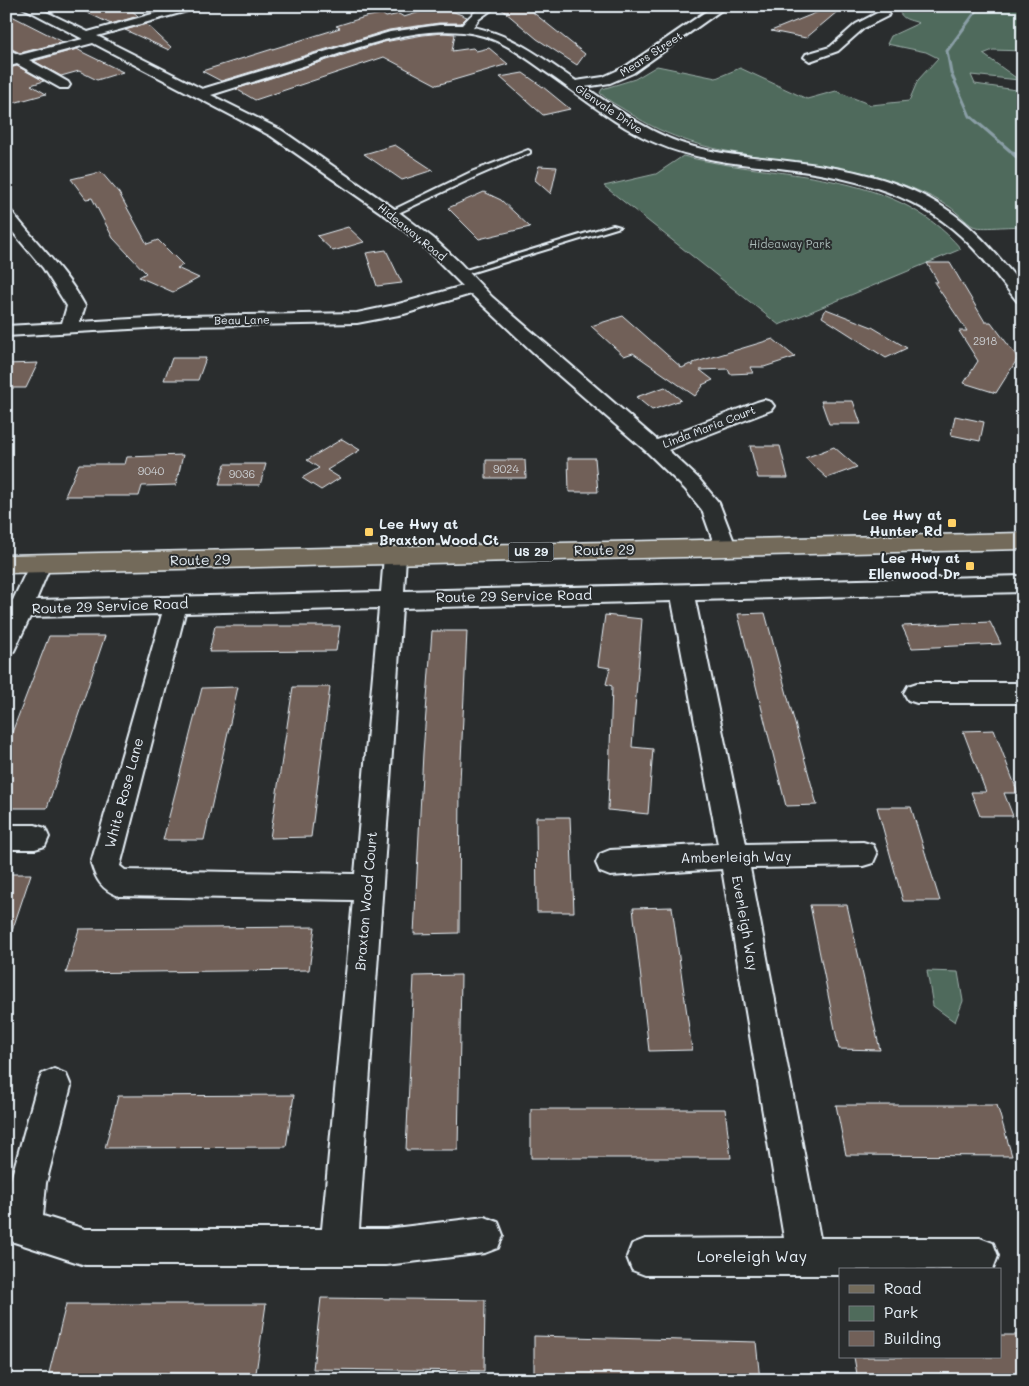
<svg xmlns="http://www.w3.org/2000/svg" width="1029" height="1386" font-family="Mali,sans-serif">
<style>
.green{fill:#4f6b5b;stroke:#9caeaa}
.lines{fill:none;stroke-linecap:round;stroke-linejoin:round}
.stream-far1{stroke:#8a9ea6;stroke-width:3}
.stream{stroke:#8a9ea6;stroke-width:4.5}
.building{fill:#716058;stroke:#e8f1f8}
.service-casing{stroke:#e8f1f8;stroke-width:4}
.minor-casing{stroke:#e8f1f8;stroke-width:4}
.primary-casing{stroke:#e8f1f8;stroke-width:3}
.service{fill:#2a2d2e;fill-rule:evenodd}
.minor{fill:#2a2d2e;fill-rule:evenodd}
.primary{fill:#736b5a;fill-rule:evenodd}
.poi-dot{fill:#ffd166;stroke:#2a2d2e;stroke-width:2}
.labels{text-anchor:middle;stroke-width:4;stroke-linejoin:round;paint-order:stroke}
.far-street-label{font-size:11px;fill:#e8f1f8;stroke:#2a2d2e}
.far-park-label{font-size:11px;fill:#abbbb9;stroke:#2a2d2e}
.number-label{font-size:11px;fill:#cacdd0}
.shield{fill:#2a2d2e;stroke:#afb6bb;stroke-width:1}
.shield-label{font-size:12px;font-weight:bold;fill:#e8f1f8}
.poi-label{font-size:14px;font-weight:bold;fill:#e8f1f8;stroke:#2a2d2e;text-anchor:end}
.street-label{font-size:14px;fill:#e8f1f8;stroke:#2a2d2e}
.near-street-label{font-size:16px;fill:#e8f1f8;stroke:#2a2d2e}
</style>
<rect width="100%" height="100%" fill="#2a2d2e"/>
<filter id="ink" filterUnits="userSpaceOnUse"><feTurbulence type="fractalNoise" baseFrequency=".02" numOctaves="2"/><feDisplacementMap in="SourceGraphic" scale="10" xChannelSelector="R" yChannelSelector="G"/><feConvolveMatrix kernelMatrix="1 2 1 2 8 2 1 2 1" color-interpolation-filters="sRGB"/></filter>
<g filter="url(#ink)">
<path class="green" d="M898 6H1023V51L993 50 983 54 1019 80 971 75 975 84 1023 91V227C1011 225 981 230 973 226 967 223 957 212 950 207 929 194 904 184 880 177 791 151 711 167 628 112 619 106 608 101 600 93L602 89 635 79 657 66 716 78 740 68 807 99 836 91 871 105 909 101 918 80 938 58 926 52 887 44 891 36 919 23C908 19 900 20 898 6Z
M683 156C778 180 892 167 961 249L779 325 604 186 656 174Z
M927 971 958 972 963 1001 955 1022 933 1006Z"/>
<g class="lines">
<path class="stream-far1" d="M980 6 947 51 951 73 970 116 1015 155"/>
<path class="stream" d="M1013 153 1023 162"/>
</g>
<path class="building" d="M73 6H127L138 16 111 24Z
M439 6 467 17 461 23H439L389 30 221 81 202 71 340 28 336 26 365 17 382 14 386 17 399 14 404 17Z
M525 6 585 54 577 65 537 39 499 7Z
M833 6H844L806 38 771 31Z
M6 13 63 42 20 53 12 49 6 50Z
M146 24 171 47 169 50 125 30Z
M443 33 455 34 452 51 473 48 476 51 489 48 508 64 437 85 384 57 255 100 236 89 384 42 423 35Z
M77 49 82 52 123 72 97 80 79 71 61 76 34 61Z
M17 66 44 81 31 85 46 94 6 105V69Z
M523 73 543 87 570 109 543 115 500 77Z
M395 145 433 170 402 180 364 154Z
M539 166 557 167 551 194 535 180Z
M101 172 119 193 147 244 158 240 183 265 177 268 199 278 173 292 139 277 146 273 113 238 92 198 86 199 71 179Z
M484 192 501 200 530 227 479 239 448 208Z
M348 227 364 242 333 251 317 236Z
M386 250 402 283 377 286 366 253Z
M927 263H950L985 322H991L1018 358 996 393 964 383 978 361 959 331H967L934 282H938Z
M826 309 872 327 907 348 886 358 822 317Z
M623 316 682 368 690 364 693 366V363L773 339 795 357 764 367H750L753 373 730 374 728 369 700 370 713 380 702 385 703 386 695 396 633 353 624 356 591 326Z
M172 358H206L198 380H164Z
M38 363 26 388H6V364Z
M665 387 681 400 652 410 636 397Z
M821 401H853L861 424H829Z
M955 416 984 422 980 441 951 435Z
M342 439 360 450 327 470 340 478 321 490 302 478 319 468 307 460Z
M750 446H780L788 478H758Z
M834 447 857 467 827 478 805 458Z
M183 455 176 485 142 486 139 496H65L79 464H125L127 457Z
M568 458H595L598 492H569Z
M486 460H525L526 478H486Z
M225 464H266L260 485H219Z
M765 613 817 805 786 806 738 614Z
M605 615 642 619 632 747 653 749 648 814 608 810 612 686 606 684 610 668 598 666Z
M990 622 1001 644 912 648 902 626Z
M215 626H340L336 651 209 652Z
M432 631H467L460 782 459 933 414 934 423 753Z
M49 636H105L47 808H6V748Z
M238 687 204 840H163L202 688Z
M293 687H330L311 837 270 838Z
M994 730 1018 793H1004L1013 816H980L971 792H986L963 731Z
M877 807H911L940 901H903Z
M536 817H570L574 912H537Z
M6 874H31L10 937 6 936Z
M810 905H847L880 1050 839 1049Z
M672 907 692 1050 649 1051 633 908Z
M315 927 309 970 66 973 79 929Z
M461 975 458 1150H406L414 976Z
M294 1095 286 1147 105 1148 118 1096Z
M836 1105H997L1012 1156 846 1155Z
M531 1109H725L731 1158H531Z
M321 1298 485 1300 484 1371 313 1369Z
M66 1304H266L256 1373H49Z
M1000 1335H1023V1380H858L854 1357H1000Z
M534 1336 756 1342 760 1380H534Z"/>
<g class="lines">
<g class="service-casing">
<path id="service" d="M528 150 530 151V153L477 176 394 215 387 213 471 172Z
M613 225 620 227 463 275 456 273Z"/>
</g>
<g class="minor-casing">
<path id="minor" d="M20 6H34L88 32 181 6H199L198 8 97 36 202 89 390 32 439 25H462C474 12 479 6 497 6L479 19 473 27C514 35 542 58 576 81L603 77 625 67 714 6H727L633 73 610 83 585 87C619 111 653 136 694 147 727 156 761 157 795 162 846 168 902 179 946 209 977 229 999 258 1023 286V302L1017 301C999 279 982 255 961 236 912 190 844 176 779 168 738 164 695 160 656 143 615 126 580 95 543 70 518 52 495 35 463 32 410 27 356 48 306 65 274 75 243 85 211 95L281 130 396 210 433 238 460 263 492 297 657 440 757 402 764 400 771 402 774 406 771 410 668 450 699 479 719 503 736 547 733 552 725 555 717 552 702 510 685 489 647 452 547 365 471 294 404 314 357 323 183 326 6 336V326L62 323 67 306 43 268 6 224 7 210 12 212C36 243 66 271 85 306L80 322 183 316 357 313 395 305 463 286 421 244 386 216 271 136 93 43 29 60 68 82 70 85 68 88H60L17 64 6 67V59H9L6 57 7 52 11 51 20 55 83 39Z
M881 6H892L888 16 864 28 838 51 810 61 804 57 806 54 830 47 856 24 879 12Z
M395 548 403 551 406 556 404 591 1023 576V592L695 600 746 844 863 842 873 845 877 854 873 863 863 866 750 868 820 1238H980L993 1243 998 1256 993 1269 840 1270V1275H645L632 1270 627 1257 632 1244 645 1239 784 1238 722 869 610 876 600 872 596 863 600 854 610 850 718 844 672 601 402 608 359 1229H386L485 1217 498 1222 503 1235 498 1248 485 1253 386 1265H85L11 1241 6 1229 10 1183 37 1086 42 1074 54 1069 66 1074 71 1086 46 1183 43 1216 85 1229H322L353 900 119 896C102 890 96 880 91 863L162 614 30 617 14 651 6 654V601L13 600 32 559 40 556 48 559 51 564 36 600 381 592 384 556 387 551ZM379 608 355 874 125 870 120 866 185 613Z
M917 683H1023V703H917L908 700 904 693 908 686Z
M6 825H35L45 828 49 837 45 846 35 849H6Z"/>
</g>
<g class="primary-casing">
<path id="primary" d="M1023 533V549L6 573V555Z"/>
</g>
<use href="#service" class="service"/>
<use href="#minor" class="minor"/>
<use href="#primary" class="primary"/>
</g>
</g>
<g class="poi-dot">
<rect x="947" y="518" width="10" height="10" rx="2.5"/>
<rect x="364" y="527" width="10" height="10" rx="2.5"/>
<rect x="965" y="561" width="10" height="10" rx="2.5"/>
</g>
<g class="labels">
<g class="far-street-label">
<text transform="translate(651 54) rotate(-33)" y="4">Mears Street</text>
<text transform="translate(609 109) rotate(34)" y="4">Glenvale Drive</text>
<text transform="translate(412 232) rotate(39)" y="4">Hideaway Road</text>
<text transform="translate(242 320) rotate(-1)" y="4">Beau Lane</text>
<text transform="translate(709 427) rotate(-21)" y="4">Linda Maria Court</text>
</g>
<g class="far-park-label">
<text x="790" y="248">Hideaway Park</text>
</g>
<g class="number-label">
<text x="985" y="345">2918</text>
<text x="506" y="473">9024</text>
<text x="151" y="475">9040</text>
<text x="242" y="478">9036</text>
</g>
<rect class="shield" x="508.5" y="542.5" width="45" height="19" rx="4"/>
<g class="shield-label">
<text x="531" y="556">US 29</text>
</g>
<g class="poi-label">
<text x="942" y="520">Lee Hwy at<tspan x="942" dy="16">Hunter Rd</tspan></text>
<text x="379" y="529" text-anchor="start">Lee Hwy at<tspan x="379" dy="16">Braxton Wood Ct</tspan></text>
<text x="960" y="563">Lee Hwy at<tspan x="960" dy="16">Ellenwood Dr</tspan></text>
</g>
<g class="street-label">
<text transform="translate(604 550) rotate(-1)" y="5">Route 29</text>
<text transform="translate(200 560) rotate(-1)" y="5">Route 29</text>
<text transform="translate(514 596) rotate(-1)" y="5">Route 29 Service Road</text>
<text transform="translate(110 606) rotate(-2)" y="5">Route 29 Service Road</text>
<text transform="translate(124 793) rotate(-75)" y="5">White Rose Lane</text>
<text transform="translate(736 857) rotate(-1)" y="5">Amberleigh Way</text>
<text transform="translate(366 901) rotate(-85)" y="5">Braxton Wood Court</text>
<text transform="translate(745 923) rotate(80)" y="5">Everleigh Way</text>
</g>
<g class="near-street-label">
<text x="752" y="1262">Loreleigh Way</text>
</g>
</g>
<rect width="1029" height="1386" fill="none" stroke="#2a2d2e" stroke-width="25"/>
<rect x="12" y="12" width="1004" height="1361" fill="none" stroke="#e8f1f8" stroke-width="2" filter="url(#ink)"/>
<rect x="839" y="1268" width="162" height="90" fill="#2a2d2e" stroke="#767b7f"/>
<rect x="849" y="1285" width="25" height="8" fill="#736b5a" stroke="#767b7f"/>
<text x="884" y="1294" font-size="15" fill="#e8f1f8">Road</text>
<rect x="849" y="1306" width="25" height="15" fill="#4f6b5b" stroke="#767b7f"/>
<text x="884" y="1318" font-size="15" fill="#e8f1f8">Park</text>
<rect x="849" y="1331" width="25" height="15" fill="#716058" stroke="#767b7f"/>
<text x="884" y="1344" font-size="15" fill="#e8f1f8">Building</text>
</svg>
